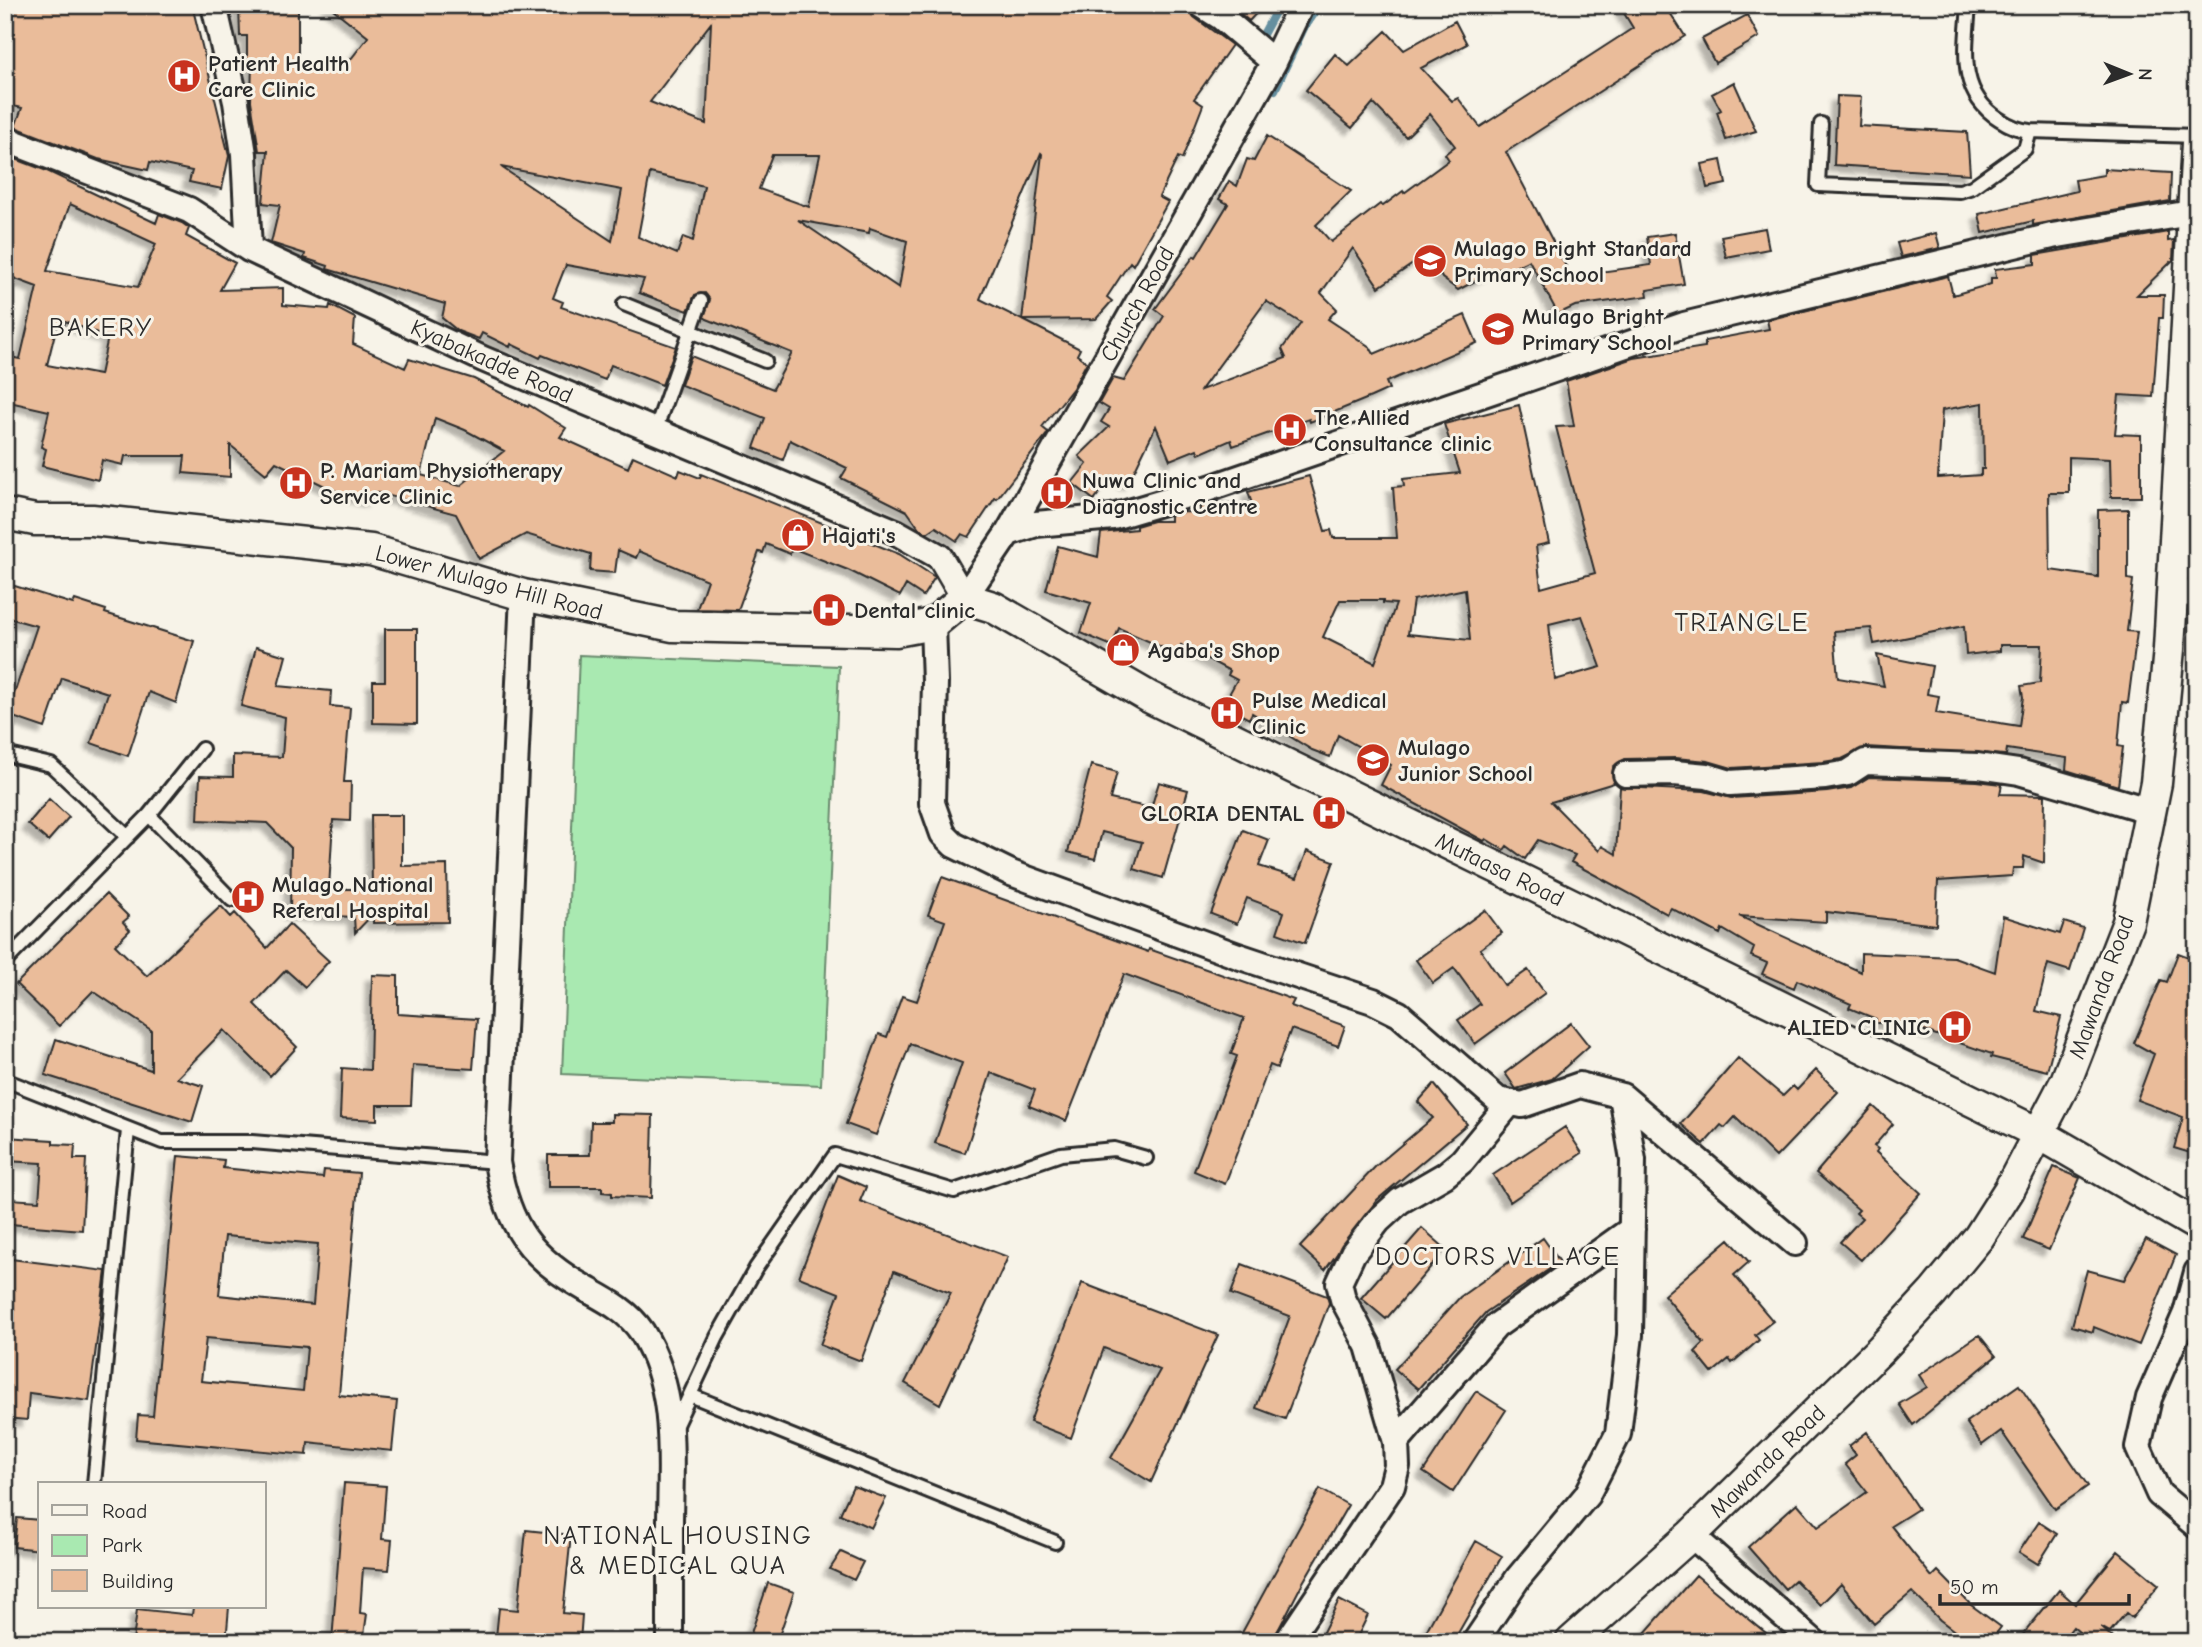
<svg xmlns="http://www.w3.org/2000/svg" width="2202" height="1647" font-family="'Comic Neue',sans-serif">
<style>
.green{fill:#a9e9b1;stroke:#6a8a6e;stroke-width:2}
.lines{fill:none;stroke-linecap:round;stroke-linejoin:round}
.stream{stroke:#658f9f;stroke-width:8}
.building{fill:#eabc9a;stroke:#2b2b2b;stroke-width:2;fill-rule:evenodd;filter:url(#shadow)}
.service-casing{stroke:#2b2b2b;stroke-width:18}
.minor-casing{stroke:#2b2b2b;stroke-width:30}
.tertiary-casing{stroke:#2b2b2b;stroke-width:35}
.service{stroke:#f7f3e8;stroke-width:12}
.minor{stroke:#f7f3e8;stroke-width:24}
.tertiary{stroke:#f7f3e8;stroke-width:30}
.labels{text-anchor:middle;stroke-width:6;stroke-linejoin:round;paint-order:stroke}
.poi-label{font-size:23px;font-weight:bold;fill:#2b2b2b;stroke:#f7f3e8;text-anchor:start}
.street-label{font-size:23px;fill:#2b2b2b;stroke:#f7f3e8}
.quarter-label{font-size:26px;letter-spacing:2px;fill:#2b2b2b;stroke:#f7f3e8}
</style>
<defs>
<filter id="shadow"><feDropShadow dx="-6" dy="6" stdDeviation="2" flood-color="#0004"/></filter>
</defs>
<rect width="100%" height="100%" fill="#f7f3e8"/>
<filter id="ink" filterUnits="userSpaceOnUse"><feTurbulence type="fractalNoise" baseFrequency=".0143" numOctaves="2"/><feDisplacementMap in="SourceGraphic" scale="14" xChannelSelector="R" yChannelSelector="G"/><feConvolveMatrix kernelMatrix="1 2 1 2 8 2 1 2 1" color-interpolation-filters="sRGB"/></filter>
<g filter="url(#ink)">
<path class="green" d="M579 655 839 666 821 1085 562 1074Z"/>
<g class="lines">
<path class="stream" d="M1261 38 1279 5
M1275 90 1305 26 1319 5"/>
</g>
<path class="building" d="M5 5H192L229 156 222 189 189 182 192 171 150 162 148 170 98 159 15 127 22 108 5 104Z
M239 5H298V66L347 64 368 37 328 5H767L789 10 790 5H914L941 12 942 5H1187L1194 17 1232 45 1194 99 1203 105 1182 159 1178 157 1159 197 1168 202 1133 265 1130 262 1107 297 1112 301 1096 319 1023 320 1080 349 1077 355 1087 362 1073 388 1042 427 1048 432 1047 434 997 499 995 498 969 537 962 534 957 541 936 527 927 533 919 528 907 511 841 478 847 468 790 440 783 460 754 448 765 418 681 385 691 356 773 389 792 353 707 319 704 317 710 300 705 293 695 295 688 311 639 293 644 279 566 265 553 298 563 302 561 307 676 347 662 385 611 365 605 380 542 355 540 358 511 344 510 347 482 333 479 339 458 331 442 318 445 304 327 269 328 266 304 258 305 254 271 243 280 205 263 203 268 151H259L251 101 252 60H247V36H240ZM711 23 706 124 650 102ZM1041 153 1042 154 1022 320 980 299ZM772 155H820L809 207 759 189ZM501 167 622 190 612 241ZM650 173 704 186 693 241 683 237 677 254 638 237ZM798 220 869 233 870 228 907 241 899 288Z
M1230 5H1264L1249 21Z
M1619 5H1665L1685 36 1506 152 1571 276 1651 265 1647 237 1675 233 1684 284 1647 290 1648 296 1575 306 1558 314 1529 260 1505 272 1502 267 1458 290 1442 278 1429 253 1379 287 1353 248 1321 293 1337 309 1328 319 1370 347 1374 354 1465 315 1477 343 1386 382 1389 389 1371 397 1310 422 1309 419 1233 446 1231 440 1199 454 1197 449 1170 460 1156 426 1128 484 1112 476 1094 500 1072 483 1087 464 1079 456 1109 427 1101 422 1109 409 1099 403 1113 378 1124 381 1164 316 1155 309 1194 256 1196 257 1228 204 1219 199 1229 181 1237 186 1247 159 1254 161 1267 136 1351 191 1316 225 1331 242 1380 204 1383 206 1403 191 1404 193 1449 160 1445 154 1455 146 1430 114 1406 137 1373 103 1352 128 1306 90 1335 54 1349 66 1386 31 1404 50 1455 21 1467 44 1421 68 1452 101 1458 98 1480 127 1633 28ZM1266 301 1301 323 1282 349 1286 358 1201 390Z
M1747 15 1759 37 1715 63 1702 39Z
M1734 82 1756 131 1726 140 1717 112 1721 110 1712 94Z
M1837 96 1861 97 1859 126 1967 132 1970 174 1834 165Z
M5 155 47 171 156 223 159 214 182 223 189 228 186 236 235 263 220 290 283 288V305L329 309 330 305 355 318 353 344 405 368 409 359 474 379 528 407 529 405 566 428 560 437 628 468 633 456 678 476 680 470 700 478 701 474 899 554 935 577 923 596 906 585 900 596 848 570 792 548 790 554 766 544 763 553 759 552 738 610 697 609 707 580 639 551 636 558 618 550 615 573 590 571 591 554 526 534 479 559 456 514 375 492 372 501 333 490 276 462 266 474 230 445V477L183 473 185 456H125L123 465 102 460 98 480 42 466 46 449 41 447 49 411 5 401V356L20 359 37 287 5 275ZM70 204 156 244 138 287 47 271ZM65 321 108 337 100 375 47 365 57 325 64 327ZM435 418 465 430 504 451 460 486 421 475Z
M1721 160 1726 184 1707 188 1702 164Z
M2104 169 2171 173 2170 201 2033 225V221L1983 233 1979 214 2077 191 2075 180 2104 175Z
M1765 228 1769 249 1726 257 1721 236Z
M2168 232V241L2174 240 2173 260 2137 295H2164L2163 318H2159L2153 397 2119 395 2115 434 2141 435V497H2111L2110 459 2069 457V493H2049L2050 570 2098 577V510L2128 509V579L2133 580 2127 631 2137 632 2128 703 2122 702 2118 746 2123 747 2118 786 2066 770 2067 758 2007 749 2006 755 1866 747 1842 759 1823 762 1732 768 1708 761 1675 758 1625 759 1613 767 1614 783 1551 802 1599 851 1602 846 1616 854 1620 787 1704 791 1731 798 1827 792 1851 788 1869 777 1977 781 2002 784 2000 794 2045 795 2044 863 2024 856 2023 868H2013L2012 876 1938 881 1936 925 1826 912V922L1739 916 1861 972V953L1954 957 1995 972 2003 916 2060 934 2064 922 2083 928 2070 971 2048 964 2036 1011 2061 1017 2047 1071 1991 1057 1992 1054 1922 1030 1923 1026 1906 1023H1876V1019L1849 1008 1851 1004 1797 980 1794 988 1762 974 1767 963 1751 956 1754 948 1722 929 1720 934 1671 908 1667 914 1571 862 1575 855 1538 840 1525 859 1507 846 1504 850 1486 839 1484 841 1381 785 1391 765 1338 735 1330 757 1312 750 1252 713 1249 719 1223 705 1237 680 1228 675 1230 671 1181 645 1177 654 1119 628 1112 646 1081 633 1091 603 1046 590 1058 546 1098 557 1101 533 1136 529V526L1153 521H1170V515L1183 512 1200 513V507L1214 502 1252 504 1248 492 1309 476 1325 531 1331 530 1333 538H1397L1393 487 1404 486 1403 479 1460 473 1444 424 1519 405 1549 543 1536 546 1541 588 1595 573 1556 427 1574 426 1566 381 1634 358 1705 347V341L1769 329 1767 320 1948 276 1953 295 1991 284V278H1996L1995 269 2035 264V255ZM1983 403 1984 469H1981V475L1938 478 1942 410ZM1465 589 1470 640 1408 634 1413 600ZM1340 600H1383V603L1396 604 1375 663 1323 637ZM1582 616 1601 667 1555 680 1549 624ZM1964 626 1966 655 2000 651V645H2042L2040 683 2021 686 2023 697 2019 726 1936 713 1939 696 1927 694 1932 666 1877 655 1884 686 1838 678 1834 631 1871 628 1874 644Z
M1936 233 1940 248 1901 257 1897 243Z
M5 583 73 604 75 600 106 610 105 613 194 641 176 703 149 692 128 756 91 743 108 693 62 678 45 728 7 715 37 626 5 617Z
M385 629H417V724L373 723V681H385Z
M256 647 286 656 278 686 331 691 330 706 350 708 344 782H351L350 821 333 820 329 889H372L371 815H402V866L447 865 448 922 373 923V914L355 933 354 917 290 914 291 848 267 823 198 820 200 776 233 777V755L282 757 285 717 241 706Z
M1091 765 1117 772 1110 799 1151 808 1159 782 1188 790 1163 878 1134 869 1142 842 1102 832 1095 859 1068 852Z
M49 799 69 817 48 841 28 824Z
M1243 830 1269 840 1259 866 1297 878 1307 851 1334 861 1305 943 1277 933 1284 912 1247 898 1237 924 1211 914Z
M942 877 1148 952 1149 949 1294 1000 1291 1006 1345 1026 1338 1046 1291 1029 1277 1068 1270 1065 1225 1184 1194 1171 1237 1056 1231 1054 1244 1018 1124 974 1066 1121 1029 1106 1035 1090 991 1073 965 1153 935 1143 962 1063 910 1044 876 1135 846 1124 879 1034 887 1037 902 996 917 1001 945 921 928 915Z
M106 894 129 917 123 922 130 930 115 945 147 976 221 906 231 917 235 913 267 948 289 924 329 961 305 987 286 970 254 1004 297 1047 270 1076 224 1030 177 1078 203 1086 192 1122 45 1075 56 1039 151 1070V1030L93 991 59 1026 16 984Z
M1485 910 1502 933 1480 949 1505 986 1528 970 1545 993 1475 1044 1458 1020 1480 1004 1454 968 1433 983 1416 960Z
M2178 953 2197 960V1155L2174 1148 2183 1117 2137 1100 2154 1054 2134 1043 2161 980 2167 982Z
M372 975 398 976V1014L477 1019 473 1069 413 1065 411 1105H377V1120L340 1118 342 1068 370 1070Z
M1571 1023 1589 1046 1552 1079 1516 1089 1505 1073Z
M1738 1058 1783 1096 1793 1086 1797 1090 1816 1070 1838 1092 1776 1157 1735 1117 1725 1128 1721 1125 1704 1144 1681 1124Z
M1434 1084 1467 1124 1377 1200 1325 1270 1300 1247 1376 1166 1433 1118 1418 1102Z
M1873 1106 1893 1124 1874 1146 1878 1149 1876 1152 1921 1193 1861 1260 1840 1242 1862 1218 1856 1213 1859 1210 1816 1173Z
M612 1114 653 1115 651 1198 612 1196V1193L602 1192V1187H548V1155H590L591 1122H612Z
M1565 1127 1582 1153 1510 1202 1493 1175Z
M5 1137 53 1140V1144L75 1145 74 1159H86L82 1230 10 1224 11 1199 39 1201 42 1163 5 1161Z
M178 1156 224 1160 223 1168 323 1178 324 1170 359 1173 339 1395 397 1401 392 1451 308 1442 307 1455 136 1439 138 1415 153 1416ZM225 1236 318 1244 313 1305 219 1295ZM206 1338 307 1347 303 1391 201 1381Z
M2054 1167 2080 1178 2049 1250 2023 1239Z
M838 1175 866 1187 860 1201 1008 1257 940 1404 905 1383 951 1293 894 1271 861 1361 820 1345 839 1293 799 1277Z
M1422 1228 1446 1249 1386 1319 1361 1298Z
M1543 1238 1560 1262 1486 1312 1418 1389 1395 1369 1460 1297Z
M1729 1239 1749 1262 1734 1275 1773 1321 1755 1335 1759 1340 1732 1363 1729 1359 1712 1373 1695 1352 1704 1343 1664 1295Z
M2146 1239 2176 1255 2139 1345 2094 1327 2093 1332 2072 1326 2087 1270 2124 1280Z
M11 1259 106 1271 89 1401 29 1393 27 1420 5 1418V1320Z
M1242 1264 1327 1296 1329 1303 1285 1419 1256 1408 1290 1316 1231 1294Z
M1082 1283 1218 1335 1151 1482 1111 1458 1160 1370 1104 1348 1071 1438 1030 1422Z
M1979 1335 1996 1356 1913 1425 1899 1404 1927 1387 1919 1375Z
M2019 1385 2088 1486 2055 1509 2001 1431 1982 1445 1966 1422Z
M1476 1391 1506 1410 1453 1492 1423 1472Z
M1867 1432 1918 1509 1891 1526 1932 1577 1938 1571 1971 1605 2001 1627 1990 1642H1969L1940 1620 1912 1592 1874 1624 1841 1584 1820 1605 1795 1580 1785 1589 1748 1547 1797 1503 1818 1527 1867 1492 1845 1464 1856 1455 1849 1446Z
M344 1483 386 1486 382 1539 392 1540 389 1570 363 1568 360 1613 367 1614 363 1642H332Z
M853 1486 886 1498 871 1528 840 1514Z
M1320 1489 1348 1505 1302 1584 1272 1642H1237Z
M17 1518 40 1520V1550L14 1547Z
M2039 1522 2057 1534 2038 1564 2019 1552Z
M526 1530 571 1535 563 1613 582 1615 580 1642H513V1639L496 1637 499 1608 518 1610Z
M1476 1541 1502 1556 1453 1642H1420Z
M2118 1551 2159 1585 2132 1618 2126 1613 2110 1632 2101 1627 2114 1639 2112 1642H2091L2073 1627 2061 1642H2017L2059 1590 2075 1604Z
M841 1552 863 1562 854 1580 830 1569Z
M1696 1575 1710 1587 1777 1642H1637Z
M768 1583 794 1592 777 1642H748Z
M1339 1600 1368 1615 1355 1642H1318Z
M193 1607H229L226 1642H133L137 1609 192 1615Z"/>
<g class="lines">
<g class="service-casing">
<path id="service" d="M1969 5C1966 49 1957 92 1999 119 2008 125 2019 130 2030 131L2197 136
M1821 124 1818 185 1960 191 1972 187 2025 149 2030 131
M624 304 765 361
M655 431 701 301
M5 754 51 765 128 837
M149 815 232 900
M5 962 149 815 202 749
M5 1080 162 1142H252L497 1162
M690 1395 1055 1542
M674 1429 717 1337 756 1268 835 1155 954 1191 1061 1154 1114 1149 1146 1158
M94 1484 128 1130"/>
</g>
<g class="minor-casing">
<path id="minor" d="M214 5 236 102 244 154 249 249
M1202 5 1221 17 1274 62
M5 139 189 210 249 249 483 359 896 532 940 557 964 598 1008 533 1274 62 1301 5
M1008 533 1036 524 1113 517 1207 489 1684 325 2052 236 2191 213
M2172 593 2197 594
M523 595 497 1162C508 1227 530 1258 588 1290 608 1301 629 1312 642 1332 677 1388 671 1456 670 1519 670 1560 670 1601 670 1642
M933 624 935 682 932 803 943 834 954 845 1011 873 1238 956 1373 1001 1399 1014 1498 1100 1522 1105 1580 1085 1622 1096 1795 1243
M1626 774 1674 773 1707 776 1730 783 1825 777 1848 773 1865 762 1978 766 2019 772 2151 811
M2197 1272 2186 1313 2149 1398 2138 1447 2159 1494 2197 1526
M1396 1442 1496 1326 1632 1229
M1691 1535 1814 1642
M1287 1642 1392 1486 1397 1466 1396 1442 1368 1346 1343 1299 1339 1283 1353 1253 1378 1221 1400 1201 1445 1175 1462 1161 1509 1104
M1475 1642 1518 1578 1587 1495 1618 1434 1630 1335 1633 1160 1622 1096"/>
</g>
<g class="tertiary-casing">
<path id="tertiary" d="M5 514 35 520H92L371 550 523 595 673 626 896 631 933 624 964 598 993 607 1149 697 2040 1134 2197 1225
M1571 1642 1691 1535 1881 1349 1933 1293 1979 1237 2009 1190 2066 1081 2128 922 2156 783 2169 649 2197 143"/>
</g>
<use href="#service" class="service"/>
<use href="#minor" class="minor"/>
<use href="#tertiary" class="tertiary"/>
</g>
</g>
<defs>
<g id="hospital-disc" transform="scale(1.75)"><circle r="9.5" fill="#c8321e" stroke="#f7f3e8"/><path d="M-5-5h3v3.5h4V-5h3V5h-3V1.5h-4V5h-3Z" fill="#fff"/></g>
<g id="school-disc" transform="scale(1.75)"><circle r="9.5" fill="#c8321e" stroke="#f7f3e8"/><path d="M0-5L7-2L0 1L-7-2ZM-4 1L0 2.5L4 1V4Q0 6-4 4Z" fill="#fff"/></g>
<g id="shop-disc" transform="scale(1.75)"><circle r="9.5" fill="#c8321e" stroke="#f7f3e8"/><path d="M-5-2.5h2.3a2.7 3.5 0 0 1 5.4 0H5L5.5 6h-11ZM-1.5-2.5h3a1.5 2.3 0 0 0-3 0Z" fill="#fff"/></g>
</defs>
<g fill-rule="evenodd">
<use href="#hospital-disc" x="184" y="76"/>
<use href="#school-disc" x="1430" y="261"/>
<use href="#school-disc" x="1498" y="329"/>
<use href="#hospital-disc" x="1290" y="430"/>
<use href="#hospital-disc" x="296" y="483"/>
<use href="#hospital-disc" x="1057" y="493"/>
<use href="#shop-disc" x="798" y="535"/>
<use href="#hospital-disc" x="829" y="610"/>
<use href="#shop-disc" x="1123" y="650"/>
<use href="#hospital-disc" x="1227" y="713"/>
<use href="#school-disc" x="1373" y="760"/>
<use href="#hospital-disc" x="1329" y="813"/>
<use href="#hospital-disc" x="248" y="897"/>
<use href="#hospital-disc" x="1955" y="1027"/>
</g>
<g class="labels">
<g class="poi-label">
<text x="208" y="71">Patient Health<tspan x="208" dy="26">Care Clinic</tspan></text>
<text x="1454" y="256">Mulago Bright Standard<tspan x="1454" dy="26">Primary School</tspan></text>
<text x="1522" y="324">Mulago Bright<tspan x="1522" dy="26">Primary School</tspan></text>
<text x="1314" y="425">The Allied<tspan x="1314" dy="26">Consultance clinic</tspan></text>
<text x="320" y="478">P. Mariam Physiotherapy<tspan x="320" dy="26">Service Clinic</tspan></text>
<text x="1082" y="488">Nuwa Clinic and<tspan x="1082" dy="26">Diagnostic Centre</tspan></text>
<text x="822" y="543">Hajati's</text>
<text x="854" y="618">Dental clinic</text>
<text x="1148" y="658">Agaba's Shop</text>
<text x="1252" y="708">Pulse Medical<tspan x="1252" dy="26">Clinic</tspan></text>
<text x="1398" y="755">Mulago<tspan x="1398" dy="26">Junior School</tspan></text>
<text x="1304" y="821" text-anchor="end">GLORIA DENTAL</text>
<text x="272" y="892">Mulago National<tspan x="272" dy="26">Referal Hospital</tspan></text>
<text x="1930" y="1035" text-anchor="end">ALIED CLINIC</text>
</g>
<g class="street-label">
<text transform="translate(1137 304) rotate(-61)" y="8">Church Road</text>
<text transform="translate(492 361) rotate(24)" y="8">Kyabakadde Road</text>
<text transform="translate(489 582) rotate(15)" y="8">Lower Mulago Hill Road</text>
<text transform="translate(1500 869) rotate(26)" y="8">Mutaasa Road</text>
<text transform="translate(2101 987) rotate(-70)" y="8">Mawanda Road</text>
<text transform="translate(1767 1461) rotate(-44)" y="8">Mawanda Road</text>
</g>
<g class="quarter-label">
<text x="101" y="336">BAKERY</text>
<text x="1742" y="631">TRIANGLE</text>
<text x="1498" y="1265">DOCTORS VILLAGE</text>
<text x="678" y="1544">NATIONAL HOUSING<tspan x="678" dy="30">&amp; MEDICAL QUA</tspan></text>
</g>
</g>
<rect width="2202" height="1647" fill="none" stroke="#f7f3e8" stroke-width="28"/>
<rect x="14" y="14" width="2174" height="1619" fill="none" stroke="#2b2b2b" stroke-width="2.5" filter="url(#ink)"/>
<rect x="38" y="1482" width="228" height="126" fill="#f7f3e8" stroke="#a5a39c" stroke-width="2"/>
<rect x="52" y="1505" width="35" height="10" fill="#f7f3e8" stroke="#a5a39c" stroke-width="2"/>
<text x="102" y="1518" font-size="21" fill="#2b2b2b">Road</text>
<rect x="52" y="1535" width="35" height="21" fill="#a9e9b1" stroke="#a5a39c" stroke-width="2"/>
<text x="102" y="1552" font-size="21" fill="#2b2b2b">Park</text>
<rect x="52" y="1570" width="35" height="21" fill="#eabc9a" stroke="#a5a39c" stroke-width="2"/>
<text x="102" y="1588" font-size="21" fill="#2b2b2b">Building</text>
<g transform="translate(2129 74) rotate(91)" stroke="#f7f3e8" stroke-width="5" paint-order="stroke">
<path d="M0-5L12 26L0 18L-12 26Z" fill="#2b2b2b"/>
<text y="-10" font-size="19" font-weight="bold" text-anchor="middle" fill="#2b2b2b">N</text>
</g>
<path d="M1940 1594v10h189v-10" fill="none" stroke="#2b2b2b" stroke-width="3.5"/>
<text x="1950" y="1594" font-size="21" fill="#2b2b2b" stroke="#f7f3e8" stroke-width="5" paint-order="stroke">50 m</text>
</svg>
